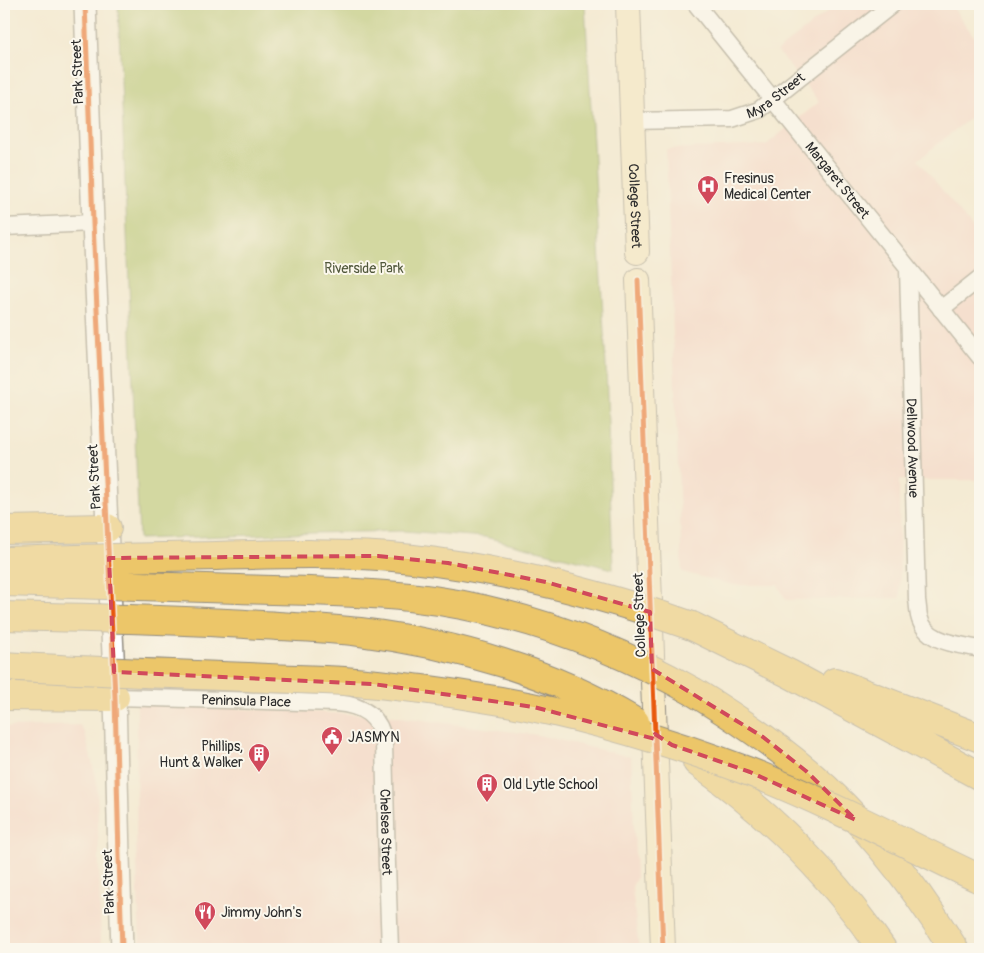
<svg xmlns="http://www.w3.org/2000/svg" width="984" height="953" font-family="Pangolin,sans-serif">
<style>
.built{fill:#f7d1c7}
.green{fill:#aac065;stroke:#6a7648}
.lines{fill:none;stroke-linecap:round;stroke-linejoin:round}
.minor-casing{stroke:#908b80;stroke-width:19}
.tertiary-casing{stroke:#908b80;stroke-width:24}
.secondary-casing{stroke:#908b80;stroke-width:26}
.motorway-casing{stroke:#908b80;stroke-width:30}
.minor{stroke:#fff;stroke-width:16}
.tertiary{stroke:#fff;stroke-width:21}
.secondary{stroke:#f7e8c3;stroke-width:24}
.motorway{stroke:#ecc669;stroke-width:28}
.motorway-bridge-casing{stroke:#908b80;stroke-width:30;stroke-linecap:butt}
.motorway-bridge{stroke:#ecc669;stroke-width:28}
.cycleway-casing{stroke:#fbf7ec;stroke-width:8}
.cycleway{stroke:#e8590c;stroke-width:5}
.marked{fill:none;stroke:#d1495b;stroke-width:4;stroke-dasharray:10 6;stroke-linejoin:round}
.labels{text-anchor:middle;stroke-width:4;stroke-linejoin:round;paint-order:stroke}
.street-label{font-size:14px;fill:#2b2b2b;stroke:#fbf7ec}
.poi-label{font-size:14px;fill:#2b2b2b;stroke:#fbf7ec;text-anchor:start}
.park-label{font-size:14px;fill:#51583c;stroke:#fbf7ec}
</style>
<rect width="100%" height="100%" fill="#fbf7ec"/>
<filter id="ink" filterUnits="userSpaceOnUse"><feTurbulence type="fractalNoise" baseFrequency=".02" numOctaves="2"/><feDisplacementMap in="SourceGraphic" scale="10" xChannelSelector="R" yChannelSelector="G"/><feConvolveMatrix kernelMatrix="1 2 1 2 8 2 1 2 1" color-interpolation-filters="sRGB"/></filter>
<filter id="wash" filterUnits="userSpaceOnUse"><feTurbulence type="fractalNoise" baseFrequency=".0096" numOctaves="4" result="noise"/><feDisplacementMap in="SourceGraphic" scale="20" xChannelSelector="R" yChannelSelector="G"/><feGaussianBlur stdDeviation="1.12" result="paint"/><feColorMatrix in="noise" values="0 0 0 0 0 0 0 0 0 0 0 0 0 0 0 0 0 1.4 0 .05"/><feComposite in="paint" operator="in"/></filter>
<g filter="url(#wash)">
<rect width="100%" height="100%" fill="#f4ebd4"/>
<path class="built" d="M837 4H950L980 44V110L918 160 980 237V480H899L900 598 786 600 778 585H733L682 572 666 149 766 145 819 102 777 51Z
M137 704 393 716 538 735 631 757 636 878 632 887 639 949H140L136 836Z
M80 725 85 734 97 782 101 949H4V727Z"/>
<path class="green" d="M118 4H585L606 366 613 569 485 537 404 531 314 533 139 539Z"/>
</g>
<g filter="url(#ink)">
<g class="lines">
<g class="minor-casing">
<g id="minor">
<path id="s1" d="M696 4 980 357"/>
<path id="s2" d="M632 121 732 119 759 110 893 4"/>
<path d="M4 227 93 223"/>
<path id="s3" d="M908 269 917 600C918 605 918 611 919 616 925 643 958 644 980 649"/>
<path d="M941 309 980 278"/>
<path id="s4" d="M115 697 336 703C362 705 380 715 384 743L387 865 390 949"/>
</g>
</g>
<g class="tertiary-casing">
<path id="tertiary" d="M85 4 93 223 115 697 119 857 122 949"/>
</g>
<g class="secondary-casing">
<g id="secondary">
<path id="s5" d="M628 4 637 252"/>
<path d="M638 280 663 949"/>
</g>
</g>
<g class="motorway-casing">
<path id="motorway" d="M4 530 107 528
M692 626 790 674 980 776
M835 682 980 738
M694 692C733 716 771 741 806 771 865 820 914 885 954 949
M4 696 115 697
M697 762C769 813 832 875 882 949"/>
</g>
<use href="#minor" class="minor"/>
<use href="#tertiary" class="tertiary"/>
<use href="#secondary" class="secondary"/>
<use href="#motorway" class="motorway"/>
<g class="motorway-bridge-casing">
<path id="motorway-bridge" d="M4 561C74 559 145 557 216 556 281 554 347 552 413 559 508 570 601 594 692 626
M4 582C82 585 160 587 239 589 295 591 353 591 409 597 510 608 606 642 694 692
M4 616C90 618 176 619 261 625 294 627 327 628 360 632 455 644 553 672 635 722
M4 666C85 671 166 674 248 677 280 679 312 679 344 681 397 685 449 692 501 701 585 716 669 741 750 772 829 803 904 843 980 879"/>
</g>
<use href="#motorway-bridge" class="motorway-bridge"/>
<g class="cycleway-casing">
<path id="cycleway" d="M85 4 93 223 115 697 119 857 122 949
M638 280 663 949"/>
</g>
<use href="#cycleway" class="cycleway"/>
</g>
</g>
<path d="M0 0H984V953H0ZM378 556 448 563 546 582 650 612 652 669 763 737 806 771 856 820 750 772 672 745 655 734V739L534 707 373 684 114 672 109 558Z" fill="#f4ebd4" fill-opacity=".55" fill-rule="evenodd"/>
<path class="marked" d="M378 556 448 563 546 582 650 612 652 669 763 737 806 771 856 820 750 772 672 745 655 734V739L534 707 373 684 114 672 109 558Z"/>
<defs>
<g id="hospital-pin" transform="scale(1.125)"><path d="M0 17L-7.5 6A9.5 9.5 0 1 1 7.5 6Z" fill="#d1495b" stroke="#fbf7ec"/><path d="M-5-5h3v3.5h4V-5h3V5h-3V1.5h-4V5h-3Z" fill="#fff"/></g>
<g id="civic-pin" transform="scale(1.125)"><path d="M0 17L-7.5 6A9.5 9.5 0 1 1 7.5 6Z" fill="#d1495b" stroke="#fbf7ec"/><path d="M-.6-6.5H3V-4.5H.6V-3L4-1V1h2V6H-6V1h2V-1L-.6-3ZM-1.2 2.5V6h2.4V2.5Z" fill="#fff"/></g>
<g id="building-pin" transform="scale(1.125)"><path d="M0 17L-7.5 6A9.5 9.5 0 1 1 7.5 6Z" fill="#d1495b" stroke="#fbf7ec"/><path d="M-4-6H4V6H1V3H-1V6H-4ZM-2.5-4.3h1.7v1.8h-1.7ZM.8-4.3h1.7v1.8H.8ZM-2.5-1h1.7V.8h-1.7ZM.8-1h1.7V.8H.8Z" fill="#fff"/></g>
<g id="restaurant-pin" transform="scale(1.125)"><path d="M0 17L-7.5 6A9.5 9.5 0 1 1 7.5 6Z" fill="#d1495b" stroke="#fbf7ec"/><path d="M-5-6h1v4h1v-4h1v4h1v-4h1v5L-1.5 .5V6h-2V.5L-5-1ZM5-6V6H3V1.5H1.5Q1.5-4 5-6Z" fill="#fff"/></g>
</defs>
<g fill-rule="evenodd">
<use href="#hospital-pin" x="708" y="186"/>
<use href="#civic-pin" x="332" y="737"/>
<use href="#building-pin" x="259" y="754"/>
<use href="#building-pin" x="487" y="784"/>
<use href="#restaurant-pin" x="205" y="912"/>
</g>
<g class="labels">
<g class="street-label">
<text transform="translate(77 72) rotate(-92)" y="5">Park Street</text>
<text dy="5" stroke="none"><textPath href="#s2" startOffset="150">Myra Street</textPath></text>
<text dy="5" stroke="none"><textPath href="#s1" startOffset="226">Margaret Street</textPath></text>
<text dy="5" stroke="none"><textPath href="#s5" startOffset="202">College Street</textPath></text>
<text dy="5" stroke="none"><textPath href="#s3" startOffset="179">Dellwood Avenue</textPath></text>
<text transform="translate(94 477) rotate(-93)" y="5">Park Street</text>
<text transform="translate(639 615) rotate(-92)" y="5">College Street</text>
<text dy="5" stroke="none"><textPath href="#s4" startOffset="131">Peninsula Place</textPath></text>
<text dy="5" stroke="none"><textPath href="#s4" startOffset="379">Chelsea Street</textPath></text>
<text transform="translate(108 882) rotate(-92)" y="5">Park Street</text>
</g>
<g class="poi-label">
<text x="724" y="183">Fresinus<tspan x="724" dy="16">Medical Center</tspan></text>
<text x="348" y="742">JASMYN</text>
<text x="243" y="751" text-anchor="end">Phillips,<tspan x="243" dy="16">Hunt &amp; Walker</tspan></text>
<text x="503" y="789">Old Lytle School</text>
<text x="221" y="917">Jimmy John's</text>
</g>
<g class="park-label">
<text x="364" y="273">Riverside Park</text>
</g>
</g>
<rect width="984" height="953" fill="none" stroke="#fbf7ec" stroke-width="20"/>
</svg>
